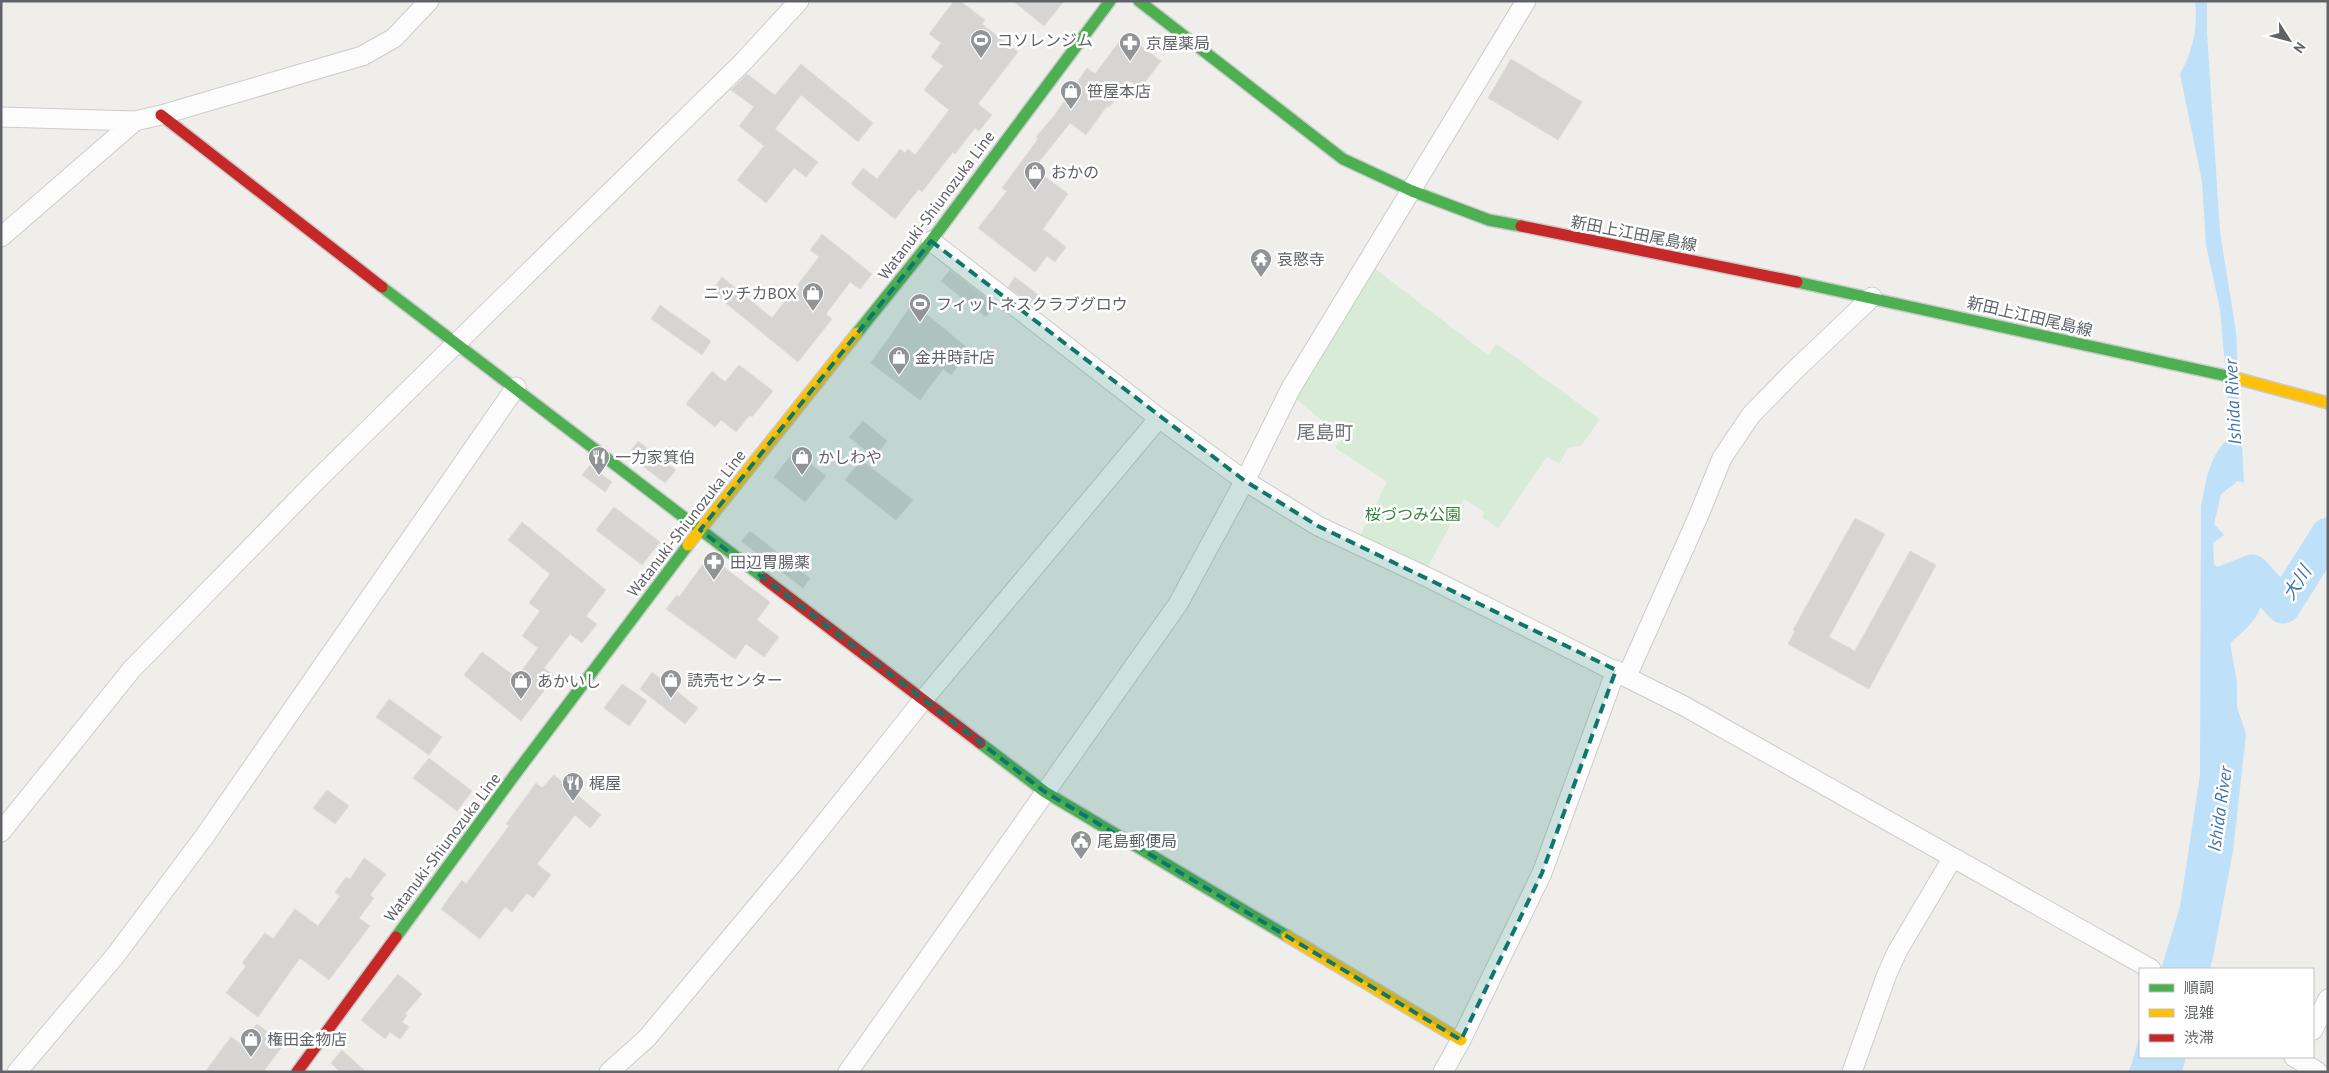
<svg xmlns="http://www.w3.org/2000/svg" width="2329" height="1073" font-family="'PT Sans','Noto Sans JP',sans-serif">
<style>
.green{fill:#d8ebd6}
.water{fill:#bfe0f9}
.lines{fill:none;stroke-linecap:round;stroke-linejoin:round}
.river{stroke:#bfe0f9;stroke-width:35}
.building{fill:#d6d5d3;stroke:#deddd9}
.street-casing{stroke:#cbcccc;stroke-width:21}
.fast-casing{stroke:#cacacb;stroke-width:14}
.slow-casing{stroke:#cacacb;stroke-width:14}
.jam-casing{stroke:#cacacb;stroke-width:14}
.street{stroke:#fdfcfc;stroke-width:19}
.fast{stroke:#4caf50;stroke-width:11}
.slow{stroke:#ffc107;stroke-width:11}
.jam{stroke:#c62828;stroke-width:11}
.marked{fill:#0f766e;fill-opacity:0.2;stroke:#0f766e;stroke-width:4;stroke-dasharray:10 6;stroke-linejoin:round}
.labels{text-anchor:middle;stroke-width:5;stroke-linejoin:round;paint-order:stroke}
.poi-label{font-size:16px;fill:#5f6368;stroke:#fff;text-anchor:start}
.street-label{font-size:16px;fill:#5f6368;stroke:#fff}
.park-label{font-size:16px;fill:#348238;stroke:#fff}
.water-label{font-size:18px;font-style:italic;fill:#4174aa;stroke:#fff}
.quarter-label{font-size:19px;fill:#70757a;stroke:#fff}
</style>
<rect width="100%" height="100%" fill="#efeeea"/>
<path class="green" d="M1374 268 1488 355 1497 344 1600 419 1581 446 1568 448 1559 464 1547 457 1498 528 1482 517 1485 513 1464 499 1423 576 1356 544 1387 482 1335 448 1343 438 1295 398Z"/>
<path class="water" d="M2195 1H2207V33L2220 232 2236 332 2244 483 2238 481 2221 494 2214 524 2224 535 2213 543 2214 564 2225 574 2232 562 2258 555C2266 602 2268 611 2230 643L2237 682V707L2246 734 2233 851 2213 957 2210 969H2161L2180 907 2200 775 2201 507C2207 477 2208 458 2231 435L2220 309 2206 245 2202 181 2180 74C2193 51 2198 27 2195 1Z
M2140 1036V1057H2186L2182 1072H2129Z"/>
<g class="lines">
<path class="river" d="M2222 584 2252 572 2283 606 2328 535"/>
</g>
<path class="building" d="M954 1H960L985 20 982 24 1018 52 978 104 992 115 979 131 975 128 955 154 953 152 922 192 919 189 895 219 851 184 863 168 877 179 900 149 905 153 908 149 915 155 949 110 924 90 943 66 931 57 941 43 929 34Z
M1013 1H1064L1044 26Z
M1125 34 1161 61 1140 89 1130 81 1109 107 1107 106 1086 135 1070 123 1034 168 1068 194 1043 229 1066 247 1055 262 1047 256 1035 272 978 228 1007 191 1002 188 1038 139 1036 137 1054 116 1087 68 1095 74Z
M1511 59 1582 102 1558 140 1488 98Z
M801 64 873 123 858 142 801 95 775 129 818 162 806 177 794 168 766 203 737 180 764 146 739 126 754 107 731 90 747 74 775 95Z
M822 234 872 274 860 289 850 282 826 314 832 319 798 362 711 291 722 277 772 318 819 257 810 250Z
M950 270 995 305 986 317 941 281Z
M1015 277 1041 297 1034 307 1008 287Z
M913 303 970 350 951 375 943 369 920 400 871 363Z
M660 305 711 341 702 355 651 319Z
M739 365 773 391 752 417 750 415 736 432 721 420 715 427 686 404 712 371 725 382Z
M863 421 887 441 874 457 849 437Z
M638 441 676 470 665 483 628 455Z
M794 451 826 476 805 502 774 477Z
M861 460 913 500 896 520 845 480Z
M590 465 612 482 605 492 582 475Z
M614 507 660 542 642 565 596 530Z
M1855 518 1885 534 1829 637 1855 651 1910 551 1936 565 1869 689 1788 644 1795 631 1793 630Z
M522 522 606 590 586 616 597 624 582 643 570 634 544 668 555 676 521 721 464 675 482 652 517 678 538 648 522 636 540 611 529 603 550 574 508 540Z
M750 531 810 578 803 588 741 541Z
M709 556 770 602 757 620 779 637 764 657 746 644 735 659 666 609 677 595 679 597Z
M652 672 698 708 685 724 640 689Z
M622 684 647 701 629 726 604 708Z
M389 699 442 737 429 755 376 717Z
M429 758 472 791 457 811 413 778Z
M554 775 601 815 590 828 575 815 537 864 551 875 533 898 527 893 512 912 505 907 480 939 441 909 462 880 466 884 509 826 506 824 536 783 542 788Z
M327 790 349 806 335 824 313 808Z
M364 858 386 874 370 895 374 898 359 918 370 926 329 980 300 958 258 1017 226 993 246 966 242 963 265 933 273 939 295 909 318 926 340 896 335 892 346 877 350 879Z
M398 974 422 994 405 1014 407 1015 402 1022 409 1027 400 1039 390 1032 385 1039 361 1020Z
M257 1024 284 1044 263 1072H205L231 1037 241 1044Z
M342 1050 366 1072H340L331 1063Z"/>
<g class="lines">
<g class="street-casing">
<path id="street" d="M1 117 135 121 161 115 362 56 394 38 429 1
M1 237 135 121
M931 241 1159 418 1245 481 1318 526 1431 579 1684 706 2151 969
M1627 676 1698 517 1722 458 1751 415 1794 371 1872 297
M1 832 132 669 316 481 744 61 799 1
M2313 1030 2328 999
M2294 1057 2318 1072
M17 1072 115 956 204 837 516 387
M609 1072 647 1038 793 863 923 700 1159 418
M848 1072 1178 604 1251 469 1291 388 1526 1
M1443 1072 1461 1040 1542 873 1616 670
M1852 1072 1887 974 1898 950 1952 859"/>
</g>
<g class="fast-casing">
<path id="fast" d="M1139 1 1343 159 1412 191 1489 220 1521 226
M1797 282 2236 378
M382 287 765 579
M857 333 931 241 1110 1
M980 743 1045 792 1287 936
M396 937 516 773 688 545"/>
</g>
<g class="slow-casing">
<path id="slow" d="M2236 378 2328 403
M688 545 857 333
M1287 936 1461 1040"/>
</g>
<g class="jam-casing">
<path id="jam" d="M161 115 382 287
M1521 226 1797 282
M765 579 980 743
M297 1072 396 937"/>
</g>
<use href="#street" class="street"/>
<use href="#fast" class="fast"/>
<use href="#slow" class="slow"/>
<use href="#jam" class="jam"/>
</g>
<path class="marked" d="M931 241 1245 481 1318 526 1616 670 1542 873 1461 1040 1045 792 700 530Z"/>
<defs>
<g id="stadium-pin" transform="scale(1.125)"><path d="M0 17L-7.5 6A9.5 9.5 0 1 1 7.5 6Z" fill="#919496" stroke="#fff"/><path d="M0-5a6.5 5 0 1 0 0 10a6.5 5 0 1 0 0-10ZM-3.5-1.8h7v3.6h-7Z" fill="#fff"/></g>
<g id="pharmacy-pin" transform="scale(1.125)"><path d="M0 17L-7.5 6A9.5 9.5 0 1 1 7.5 6Z" fill="#919496" stroke="#fff"/><path d="M-2-6h4v4h4v4h-4v4h-4v-4h-4v-4h4Z" fill="#fff"/></g>
<g id="shop-pin" transform="scale(1.125)"><path d="M0 17L-7.5 6A9.5 9.5 0 1 1 7.5 6Z" fill="#919496" stroke="#fff"/><path d="M-5-2.5h2.3a2.7 3.5 0 0 1 5.4 0H5L5.5 6h-11ZM-1.5-2.5h3a1.5 2.3 0 0 0-3 0Z" fill="#fff"/></g>
<g id="temple-pin" transform="scale(1.125)"><path d="M0 17L-7.5 6A9.5 9.5 0 1 1 7.5 6Z" fill="#919496" stroke="#fff"/><path d="M0-6L5-2H3V0L6.5 2.5H4V6H1.5V3h-3V6H-4V2.5H-6.5L-3 0V-2H-5Z" fill="#fff"/></g>
<g id="restaurant-pin" transform="scale(1.125)"><path d="M0 17L-7.5 6A9.5 9.5 0 1 1 7.5 6Z" fill="#919496" stroke="#fff"/><path d="M-5-6h1v4h1v-4h1v4h1v-4h1v5L-1.5 .5V6h-2V.5L-5-1ZM5-6V6H3V1.5H1.5Q1.5-4 5-6Z" fill="#fff"/></g>
<g id="civic-pin" transform="scale(1.125)"><path d="M0 17L-7.5 6A9.5 9.5 0 1 1 7.5 6Z" fill="#919496" stroke="#fff"/><path d="M-.6-6.5H3V-4.5H.6V-3L4-1V1h2V6H-6V1h2V-1L-.6-3ZM-1.2 2.5V6h2.4V2.5Z" fill="#fff"/></g>
</defs>
<g fill-rule="evenodd">
<use href="#stadium-pin" x="981" y="40"/>
<use href="#pharmacy-pin" x="1130" y="43"/>
<use href="#shop-pin" x="1071" y="91"/>
<use href="#shop-pin" x="1035" y="172"/>
<use href="#temple-pin" x="1261" y="259"/>
<use href="#shop-pin" x="813" y="293"/>
<use href="#stadium-pin" x="920" y="304"/>
<use href="#shop-pin" x="899" y="357"/>
<use href="#restaurant-pin" x="599" y="457"/>
<use href="#shop-pin" x="802" y="457"/>
<use href="#pharmacy-pin" x="714" y="562"/>
<use href="#shop-pin" x="671" y="680"/>
<use href="#shop-pin" x="521" y="681"/>
<use href="#restaurant-pin" x="573" y="783"/>
<use href="#civic-pin" x="1081" y="841"/>
<use href="#shop-pin" x="251" y="1039"/>
</g>
<g class="labels">
<g class="poi-label">
<text x="997" y="46">コソレンジム</text>
<text x="1146" y="49">京屋薬局</text>
<text x="1087" y="97">笹屋本店</text>
<text x="1051" y="178">おかの</text>
<text x="1277" y="265">哀愍寺</text>
<text x="797" y="299" text-anchor="end">ニッチカBOX</text>
<text x="936" y="310">フィットネスクラブグロウ</text>
<text x="915" y="363">金井時計店</text>
<text x="615" y="463">一力家箕伯</text>
<text x="818" y="463">かしわや</text>
<text x="730" y="568">田辺胃腸薬</text>
<text x="687" y="686">読売センター</text>
<text x="537" y="687">あかいし</text>
<text x="589" y="789">梶屋</text>
<text x="1097" y="847">尾島郵便局</text>
<text x="267" y="1045">権田金物店</text>
</g>
<g class="street-label">
<text transform="translate(936 205) rotate(-53)" y="6">Watanuki-Shiunozuka Line</text>
<text transform="translate(1634 233) rotate(11)" y="6">新田上江田尾島線</text>
<text transform="translate(2030 316) rotate(13)" y="6">新田上江田尾島線</text>
<text transform="translate(686 523) rotate(-52)" y="6">Watanuki-Shiunozuka Line</text>
<text transform="translate(442 847) rotate(-53)" y="6">Watanuki-Shiunozuka Line</text>
</g>
<g class="park-label">
<text x="1413" y="520">桜づつみ公園</text>
</g>
<g class="water-label">
<text transform="translate(2233 402) rotate(-93)" y="6">Ishida River</text>
<text transform="translate(2297 583) rotate(-57)" y="6">大川</text>
<text transform="translate(2220 809) rotate(-82)" y="6">Ishida River</text>
</g>
<g class="quarter-label">
<text x="1325" y="439">尾島町</text>
</g>
</g>
<rect width="2329" height="1073" fill="none" stroke="#5f6368" stroke-width="5"/>
<rect x="2139" y="968" width="175" height="90" fill="#ffffff" stroke="#bfc1c3"/>
<rect x="2149" y="984" width="25" height="8" fill="#4caf50" stroke="#bfc1c3"/>
<text x="2184" y="993" font-size="15" fill="#5f6368">順調</text>
<rect x="2149" y="1009" width="25" height="8" fill="#ffc107" stroke="#bfc1c3"/>
<text x="2184" y="1018" font-size="15" fill="#5f6368">混雑</text>
<rect x="2149" y="1034" width="25" height="8" fill="#c62828" stroke="#bfc1c3"/>
<text x="2184" y="1043" font-size="15" fill="#5f6368">渋滞</text>
<g transform="translate(2289 40) rotate(126)" stroke="#ffffff" stroke-width="4" paint-order="stroke">
<path d="M0-4L9 19L0 12L-9 19Z" fill="#5f6368"/>
<text y="-8" font-size="14" font-weight="bold" text-anchor="middle" fill="#5f6368">N</text>
</g>
</svg>
